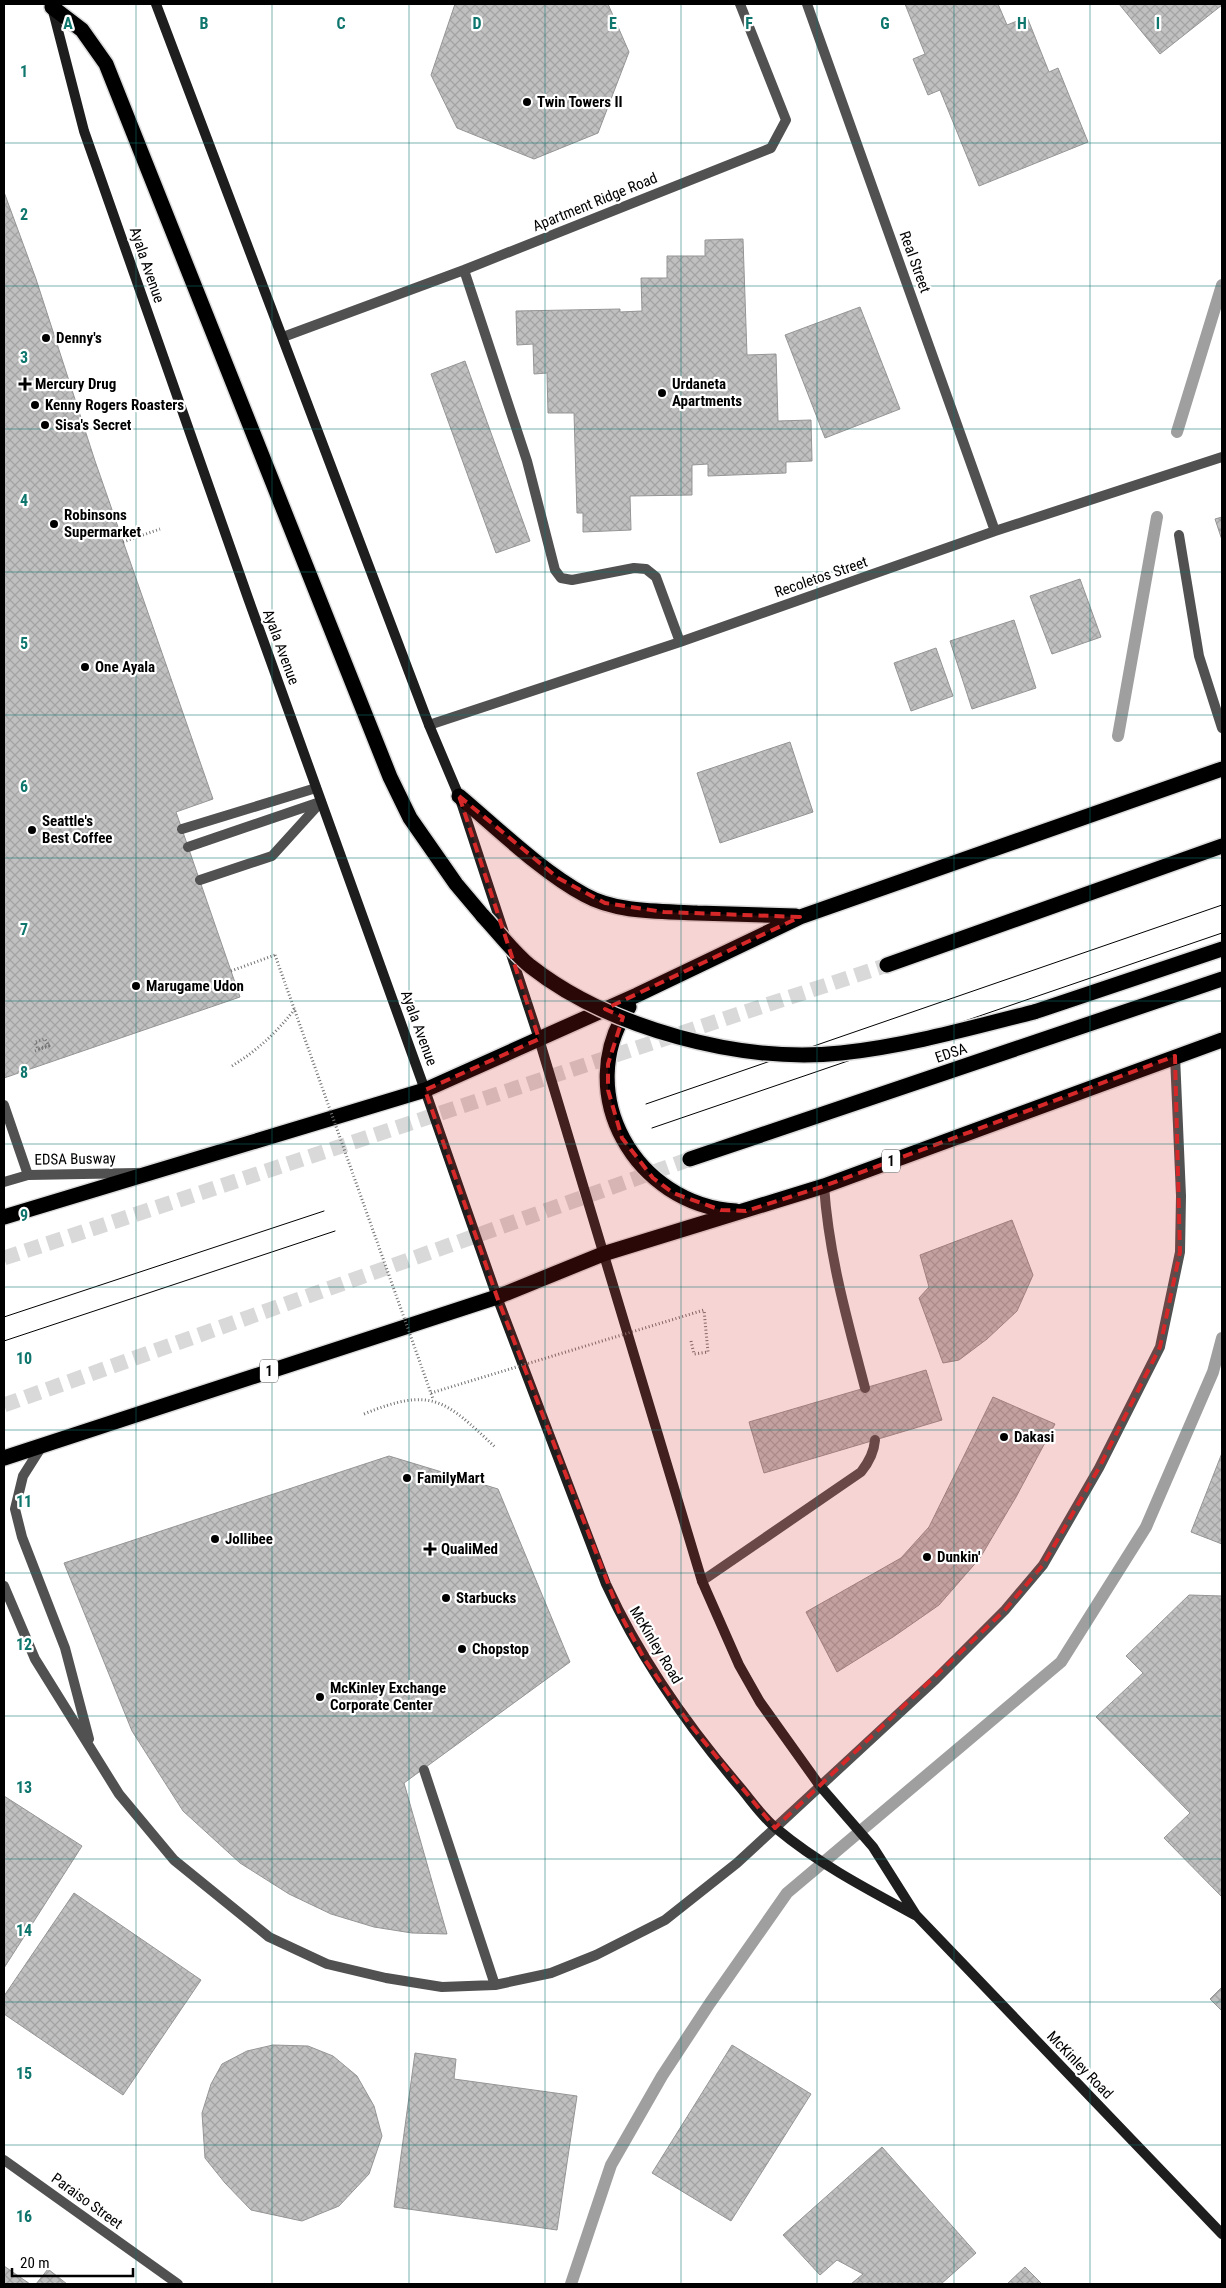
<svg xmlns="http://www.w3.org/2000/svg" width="1226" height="2288" font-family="'Roboto Condensed',sans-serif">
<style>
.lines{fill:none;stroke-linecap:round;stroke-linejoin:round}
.stream{stroke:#9f9f9f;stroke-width:12}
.building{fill:url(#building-cross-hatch);stroke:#959595}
.highway-tunnel{stroke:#d9d9d9;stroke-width:15;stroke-dasharray:15 8;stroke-linecap:butt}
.highway-casing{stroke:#dbdbdb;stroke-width:18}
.path{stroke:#737373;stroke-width:3;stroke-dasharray:1 2.5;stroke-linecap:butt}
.lane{stroke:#515151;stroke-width:10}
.street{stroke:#515151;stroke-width:10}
.secondary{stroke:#1e1e1e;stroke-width:10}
.highway{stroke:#000;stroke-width:15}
.tram{stroke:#000;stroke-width:1}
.highway-bridge-casing{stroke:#dbdbdb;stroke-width:18;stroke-linecap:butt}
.path-bridge{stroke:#737373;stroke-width:3;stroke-dasharray:1 2.5;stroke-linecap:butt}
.highway-bridge{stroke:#000;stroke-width:15}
.marked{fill:#d62828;fill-opacity:0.2;stroke:#d62828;stroke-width:4;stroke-dasharray:10 6;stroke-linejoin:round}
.grid{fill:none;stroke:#0f766e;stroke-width:1;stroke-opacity:0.55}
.poi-dot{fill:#000;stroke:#fff;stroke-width:2}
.labels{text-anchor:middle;stroke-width:4.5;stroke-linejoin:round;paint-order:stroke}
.shield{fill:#fff;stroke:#4c4c4c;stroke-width:1}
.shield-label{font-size:14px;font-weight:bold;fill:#000}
.poi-label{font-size:15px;font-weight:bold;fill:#000;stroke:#fff;text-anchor:start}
.street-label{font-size:15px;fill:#000;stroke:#fff}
.grid-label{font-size:16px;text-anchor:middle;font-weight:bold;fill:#0f766e;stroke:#fff;stroke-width:4.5;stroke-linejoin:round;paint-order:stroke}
</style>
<defs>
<pattern id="building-cross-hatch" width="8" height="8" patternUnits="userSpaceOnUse" patternTransform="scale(1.25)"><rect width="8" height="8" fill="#c0c0c0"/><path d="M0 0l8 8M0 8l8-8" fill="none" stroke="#a3a3a3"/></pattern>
</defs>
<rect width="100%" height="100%" fill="#fff"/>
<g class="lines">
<path class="stream" d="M1177 432 1222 285
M1118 736 1157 517
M571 2284 611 2165 662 2076 710 2003 787 1893 1061 1662 1146 1527 1213 1372 1222 1338"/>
</g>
<path class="building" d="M455 4H608L629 52 598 133 534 159 457 128 431 75Z
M905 4H998L1007 25 1027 17 1049 72 1058 68 1088 142 979 186 940 90 928 95 913 59 925 54Z
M1119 4H1222V5L1160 54Z
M4 192 36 279 95 461 213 799 176 812 240 997 4 1078Z
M743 239 747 355 776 354 778 421 811 420 812 461 786 462V473L708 476V464L692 465V495L630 496 631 530 583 532V513H577L574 413H548L547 373 534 374 533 344 517 345 516 311 620 309V312L642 311 641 278H667V256H705V240Z
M860 307 900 409 825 438 785 335Z
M465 361 530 541 496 553 431 374Z
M1222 517V540L1215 519Z
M1080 579 1101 637 1052 654 1030 596Z
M1014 620 1036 688 972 709 950 641Z
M936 648 953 696 911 711 894 663Z
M790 742 813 812 720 843 697 773Z
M1012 1220 1033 1275 1017 1311 987 1339 959 1360 943 1363 919 1298 929 1287 920 1255Z
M926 1370 942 1420 764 1473 749 1422Z
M993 1397 1055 1424 1016 1497 980 1558 939 1605 893 1637 837 1672 806 1612 901 1558 929 1527Z
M1222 1453V1544L1191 1532Z
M389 1456 498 1489 570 1662 404 1783 447 1934 412 1933 374 1927 331 1914 289 1894 240 1863 183 1811 132 1731 64 1563Z
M1189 1595 1222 1596V1897L1164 1838 1190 1813 1096 1717 1143 1673 1126 1656Z
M4 1796 82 1846 4 1968Z
M74 1893 201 1980 123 2095 4 2014V1996Z
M1222 1987V2011L1210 1999Z
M273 2045 308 2046 333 2056 357 2076 374 2106 382 2136 369 2174 339 2206 302 2221 251 2210 225 2183 205 2158 202 2113 211 2084 222 2064 247 2051Z
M732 2045 811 2094 731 2221 652 2173Z
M415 2053 456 2059 454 2079 577 2096 557 2230 394 2207Z
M882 2147 976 2253 941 2284H851L863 2274 837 2260 820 2275 783 2235Z
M4 2266 30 2284H4Z
M1025 2267 1042 2284H1007Z
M48 2269 67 2284H36Z"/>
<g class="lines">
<path class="highway-tunnel" d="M4 1258 887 965
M4 1405 690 1159"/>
<g class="highway-casing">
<path id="highway" d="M52 7 82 30 106 64 390 777 410 818 456 884 483 916
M459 796C497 828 542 872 585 895 617 913 661 911 697 913 730 914 763 915 796 916
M887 965 1222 846
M629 1007C571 1093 636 1205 736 1211
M1034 1012 1222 949
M690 1159 1222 979
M4 1217 425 1090 637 995 800 917 1222 769
M4 1458 497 1297 603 1254 824 1186 1222 1040"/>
</g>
<path class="path" d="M123 542 160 529
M231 971 275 955
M35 1051 49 1046 45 1039 35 1042 38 1049 51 1044
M232 1066C259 1049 275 1034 295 1009
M691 1341 694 1354 708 1352 704 1310
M364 1414C432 1386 445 1400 495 1447"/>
<path class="lane" d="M1179 535 1199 656 1222 728
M182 829 316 788
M188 847 320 802
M200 880 272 856 321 802
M4 1105 28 1175
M4 1182 28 1175 137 1173
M824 1186C829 1257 847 1319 865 1388
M42 1446 23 1476 15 1509 22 1537 65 1648 89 1739
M702 1581 861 1472C869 1462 874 1453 875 1440
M4 1586 35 1659 119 1794 174 1860 269 1937 327 1964 386 1978 442 1987 495 1985 551 1973 596 1955 665 1920 737 1863 775 1828
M424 1770 495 1985"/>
<path class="street" d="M807 4 995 531
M464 270 527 461 555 570 561 578 572 580 634 568 646 569 656 577 680 642
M283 337 464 270 771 148 786 120 740 4
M429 725 680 642 995 531 1222 457
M775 1828 936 1679 1005 1610 1043 1565 1099 1468 1160 1347 1180 1252 1181 1196 1175 1056
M4 2160 178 2284"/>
<path class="secondary" d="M156 4 429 725 459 796 539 1039 702 1581 739 1665 760 1702 820 1786 873 1847 916 1915 1222 2234
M52 7 84 131 248 598 425 1090 497 1297 606 1584C640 1658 686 1724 739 1786 751 1800 762 1817 777 1829 819 1864 867 1889 915 1915"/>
<use href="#highway" class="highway"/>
<path class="tram" d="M646 1104 1222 905
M652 1128 1222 933
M4 1317 324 1211
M4 1341 335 1231"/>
<g class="highway-bridge-casing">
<path id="highway-bridge" d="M483 916C498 932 513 952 530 966 609 1028 742 1064 841 1053 907 1046 970 1028 1034 1012"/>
</g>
<path class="path-bridge" d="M275 955 433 1399
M431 1393 704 1310"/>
<use href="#highway-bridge" class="highway-bridge"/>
</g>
<path class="marked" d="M459 796 558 878 605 903 664 912 800 917 605 1009 623 1017 608 1064V1090L622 1138 653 1178 673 1193 721 1210 746 1211 824 1186 1175 1056 1180 1252 1160 1347 1099 1468 1043 1565 1005 1610 775 1828 688 1722 645 1660 619 1612 497 1297 425 1090 539 1039Z"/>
<path class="grid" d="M136 4V2284M272 4V2284M409 4V2284M545 4V2284M681 4V2284M817 4V2284M954 4V2284M1090 4V2284M4 143H1222M4 286H1222M4 429H1222M4 572H1222M4 715H1222M4 858H1222M4 1001H1222M4 1144H1222M4 1287H1222M4 1430H1222M4 1573H1222M4 1716H1222M4 1859H1222M4 2002H1222M4 2145H1222"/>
<g class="poi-dot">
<circle cx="527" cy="102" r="5"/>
<circle cx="46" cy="338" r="5"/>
<path d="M22.5 376.5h5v5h5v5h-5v5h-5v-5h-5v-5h5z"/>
<circle cx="662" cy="393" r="5"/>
<circle cx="35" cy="405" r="5"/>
<circle cx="45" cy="425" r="5"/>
<circle cx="54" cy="524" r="5"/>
<circle cx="85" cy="667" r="5"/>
<circle cx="32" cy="830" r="5"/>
<circle cx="136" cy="986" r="5"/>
<circle cx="1004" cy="1437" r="5"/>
<circle cx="407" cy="1478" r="5"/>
<circle cx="215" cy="1539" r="5"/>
<path d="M427.5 1541.5h5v5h5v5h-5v5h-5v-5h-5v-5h5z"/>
<circle cx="927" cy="1557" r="5"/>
<circle cx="446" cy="1598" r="5"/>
<circle cx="462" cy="1649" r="5"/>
<circle cx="320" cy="1697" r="5"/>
</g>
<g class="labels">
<g class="shield">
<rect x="882" y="1149.5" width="18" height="23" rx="4"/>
<rect x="260" y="1359.5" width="18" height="23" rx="4"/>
</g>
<g class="shield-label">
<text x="891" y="1166">1</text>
<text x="269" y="1376">1</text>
</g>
<g class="poi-label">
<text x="537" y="107">Twin Towers II</text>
<text x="56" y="343">Denny's</text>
<text x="35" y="389">Mercury Drug</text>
<text x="672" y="389">Urdaneta<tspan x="672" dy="17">Apartments</tspan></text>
<text x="45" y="410">Kenny Rogers Roasters</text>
<text x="55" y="430">Sisa's Secret</text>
<text x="64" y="520">Robinsons<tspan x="64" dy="17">Supermarket</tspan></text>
<text x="95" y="672">One Ayala</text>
<text x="42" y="826">Seattle's<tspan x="42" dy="17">Best Coffee</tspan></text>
<text x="146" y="991">Marugame Udon</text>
<text x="1014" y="1442">Dakasi</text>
<text x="417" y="1483">FamilyMart</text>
<text x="225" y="1544">Jollibee</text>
<text x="441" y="1554">QualiMed</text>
<text x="937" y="1562">Dunkin'</text>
<text x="456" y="1603">Starbucks</text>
<text x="472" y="1654">Chopstop</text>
<text x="330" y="1693">McKinley Exchange<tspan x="330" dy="17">Corporate Center</tspan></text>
</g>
<g class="street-label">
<text transform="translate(595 202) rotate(-22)" y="5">Apartment Ridge Road</text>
<text transform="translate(915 262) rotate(70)" y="5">Real Street</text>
<text transform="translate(147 265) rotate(71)" y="5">Ayala Avenue</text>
<text transform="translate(821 577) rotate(-19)" y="5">Recoletos Street</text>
<text transform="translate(281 647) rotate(70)" y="5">Ayala Avenue</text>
<text transform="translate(419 1028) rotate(70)" y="5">Ayala Avenue</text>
<text transform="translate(951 1053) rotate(-19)" y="5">EDSA</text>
<text transform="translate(75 1159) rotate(-1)" y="5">EDSA Busway</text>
<text transform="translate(656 1645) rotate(59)" y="5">McKinley Road</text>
<text transform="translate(1080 2065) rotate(46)" y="5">McKinley Road</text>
<text transform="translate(87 2201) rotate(36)" y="5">Paraiso Street</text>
</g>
</g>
<g class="grid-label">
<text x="68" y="29">A</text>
<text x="204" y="29">B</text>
<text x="341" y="29">C</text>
<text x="477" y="29">D</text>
<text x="613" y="29">E</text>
<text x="749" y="29">F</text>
<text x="885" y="29">G</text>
<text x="1022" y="29">H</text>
<text x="1158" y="29">I</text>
<text x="24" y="77">1</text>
<text x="24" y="220">2</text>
<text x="24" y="363">3</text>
<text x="24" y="506">4</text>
<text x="24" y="649">5</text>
<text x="24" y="792">6</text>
<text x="24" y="935">7</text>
<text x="24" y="1078">8</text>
<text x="24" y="1221">9</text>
<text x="24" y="1364">10</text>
<text x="24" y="1507">11</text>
<text x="24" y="1650">12</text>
<text x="24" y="1793">13</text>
<text x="24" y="1936">14</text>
<text x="24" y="2079">15</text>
<text x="24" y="2222">16</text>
</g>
<rect width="1226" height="2288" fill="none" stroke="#000000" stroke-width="10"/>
<path d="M12 2268v8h121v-8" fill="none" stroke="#000000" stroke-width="2.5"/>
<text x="20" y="2268" font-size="15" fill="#000000" stroke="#ffffff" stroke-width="4" paint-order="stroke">20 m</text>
</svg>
